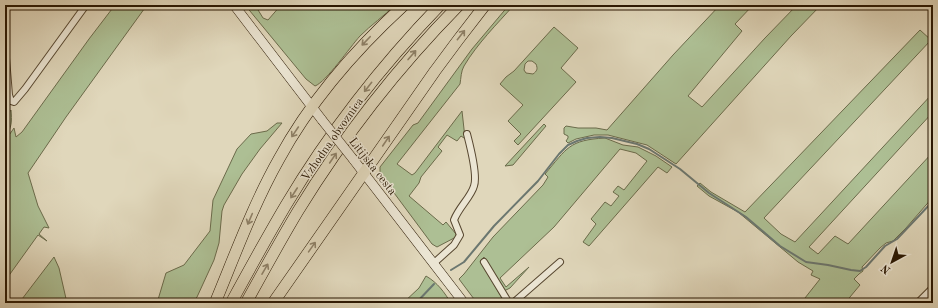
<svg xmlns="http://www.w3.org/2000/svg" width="938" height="308" font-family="'Old Standard TT',serif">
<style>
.green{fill:#adbf94;stroke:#6b6b4b;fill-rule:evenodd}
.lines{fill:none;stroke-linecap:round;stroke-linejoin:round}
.stream{stroke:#6b7770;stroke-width:2}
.minor-casing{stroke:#574730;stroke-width:8}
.tertiary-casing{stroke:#574730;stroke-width:10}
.secondary-casing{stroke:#291702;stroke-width:10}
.motorway-casing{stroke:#291702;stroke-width:12}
.minor{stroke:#ebe5d3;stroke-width:6}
.tertiary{stroke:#ebe5d3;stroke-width:8}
.secondary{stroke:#ebe5d3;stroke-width:9}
.motorway{stroke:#e0d7bb;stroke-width:11}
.secondary-bridge-casing{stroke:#291702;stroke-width:10;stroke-linecap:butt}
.secondary-bridge{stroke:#ebe5d3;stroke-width:9}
.oneway{stroke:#8e8168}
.labels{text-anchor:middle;stroke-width:3;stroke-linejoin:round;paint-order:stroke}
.street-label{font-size:12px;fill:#291702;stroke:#ebe5d3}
</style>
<rect width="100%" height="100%" fill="#e0d7bb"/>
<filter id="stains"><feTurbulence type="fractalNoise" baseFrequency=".005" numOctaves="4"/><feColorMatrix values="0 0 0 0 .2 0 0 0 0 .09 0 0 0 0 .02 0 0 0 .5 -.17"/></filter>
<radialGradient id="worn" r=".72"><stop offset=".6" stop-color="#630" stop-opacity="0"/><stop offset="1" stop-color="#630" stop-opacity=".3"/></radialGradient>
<path class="green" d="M115 5H147L66 117 28 173 38 206 49 228 44 227 39 234 47 241 38 235 5 281V141L14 128 16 137 22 132 89 39Z
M245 5H255L263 18 268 20 281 5H381L385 8 388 5H395C384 16 371 25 360 36 350 47 326 82 315 86L306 79Z
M509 5H514C497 24 477 44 464 66 461 71 461 78 460 84L397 164 412 175 415 173 462 111 465 138H464L461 136 457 141 447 135 438 147 442 151 421 177 419 183 409 196 443 225 446 222 456 234V237L437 247 432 244 380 174V167L413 125 418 123 472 49Z
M720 5H753L735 24 742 31 688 96 702 107 765 38 797 5H821L791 36 676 164 647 145 608 135H594L576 139 568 143 566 141 568 138V136L564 134V128L566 126 578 128H596L607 130 673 55Z
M554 27 578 48 561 68 576 82 518 145 514 141 521 134 508 121 523 105 500 84 506 77 514 71ZM528 61H532L536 64C538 69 537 71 533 74L526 73 524 70 525 64Z
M920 30 931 40 764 218 781 234 795 242 933 93V112L809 247 818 254 835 236 848 244 933 152V197L906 228 893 241 886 243 880 248 862 267 863 271 859 274 854 279 860 285 845 303H801L820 279 811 275 813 271 798 262 738 212 709 196 697 186 700 183 711 192 745 212Z
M11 110C12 121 12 128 5 137V118Z
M277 123H282L260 149 242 174 224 205 222 211 219 243 214 260 197 297 192 303H157L166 273 184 265 210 231 213 200 237 149 251 134 267 131Z
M544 124 546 126 513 165 505 166Z
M605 138 623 145 638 147 656 156 672 167 667 173 658 167 589 246 583 242 596 224 591 219 605 202 611 206 619 196 613 192 618 186 624 190 647 161 636 153 620 149 554 227 500 278 506 287 529 267 510 288 504 291 484 257 480 261 505 303H477L459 279 464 274 493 237 543 185 548 177 545 174C567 148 569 140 605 138Z
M54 257 59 268 67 303H19Z
M426 276C438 283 444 292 451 303H403L419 288Z"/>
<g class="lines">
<path class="stream" d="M451 270 464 262 494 226 538 181 559 154 568 145 577 141 587 138 600 137 612 138 637 144 649 149 680 169 709 193 746 217 780 246 806 262 828 265 851 270 860 271 866 267 885 246 897 239 933 201
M416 303 434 284"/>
<g class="minor-casing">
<path id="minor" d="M5 6V5
M5 46 9 95 11 101 14 102 25 89 86 5
M484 262 509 303
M434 263 454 245 460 235 454 220C459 207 471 197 474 186 478 175 470 146 467 134
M513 303 560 262"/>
</g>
<g class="tertiary-casing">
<path id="tertiary" d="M919 303 933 289"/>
</g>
<g class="secondary-casing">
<path id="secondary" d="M234 5 322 120
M353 159 464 303"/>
</g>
<g class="motorway-casing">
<path id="motorway" d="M215 303C235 255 253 205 279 159 311 100 355 50 404 5
M231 303C249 270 267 237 286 205 329 133 382 65 440 5
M246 303C263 272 280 241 298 211 344 136 398 67 459 5
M273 303 435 71 458 40 485 5"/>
</g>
<use href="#minor" class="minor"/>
<use href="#tertiary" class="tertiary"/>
<use href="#secondary" class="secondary"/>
<use href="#motorway" class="motorway"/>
<g class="secondary-bridge-casing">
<path id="secondary-bridge" d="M322 120 353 159"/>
</g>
<use href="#secondary-bridge" class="secondary-bridge"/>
</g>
<defs><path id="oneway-shaft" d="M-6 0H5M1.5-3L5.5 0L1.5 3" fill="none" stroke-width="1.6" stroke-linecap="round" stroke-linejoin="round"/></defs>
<g class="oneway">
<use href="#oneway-shaft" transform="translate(461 35) rotate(-52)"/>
<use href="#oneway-shaft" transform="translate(366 41) rotate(134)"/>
<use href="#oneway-shaft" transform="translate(412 55) rotate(-49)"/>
<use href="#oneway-shaft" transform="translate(368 87) rotate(128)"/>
<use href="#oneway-shaft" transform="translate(295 132) rotate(124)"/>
<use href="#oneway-shaft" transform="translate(386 141) rotate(-56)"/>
<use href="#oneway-shaft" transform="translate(333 158) rotate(-56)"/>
<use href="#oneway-shaft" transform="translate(294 193) rotate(123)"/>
<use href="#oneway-shaft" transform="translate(250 219) rotate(113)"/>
<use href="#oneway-shaft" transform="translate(312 247) rotate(-55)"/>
<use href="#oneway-shaft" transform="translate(265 269) rotate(-60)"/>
</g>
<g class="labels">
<g class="street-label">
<text transform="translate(332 139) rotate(-55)" y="4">Vzhodna obvoznica</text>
<text transform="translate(373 166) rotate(52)" y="4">Litijska cesta</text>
</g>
</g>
<rect width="938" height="308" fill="none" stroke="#e0d7bb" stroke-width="20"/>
<rect x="6" y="6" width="926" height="296" fill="none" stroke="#291702" stroke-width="2"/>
<rect x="10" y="10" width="918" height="288" fill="none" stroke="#291702"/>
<g transform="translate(892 262) rotate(220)" stroke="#ebe5d3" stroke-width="3" paint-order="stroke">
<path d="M0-3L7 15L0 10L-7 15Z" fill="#291702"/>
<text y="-6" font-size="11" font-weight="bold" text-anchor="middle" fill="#291702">N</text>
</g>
<rect width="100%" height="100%" filter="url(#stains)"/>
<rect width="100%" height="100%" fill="url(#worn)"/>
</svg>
